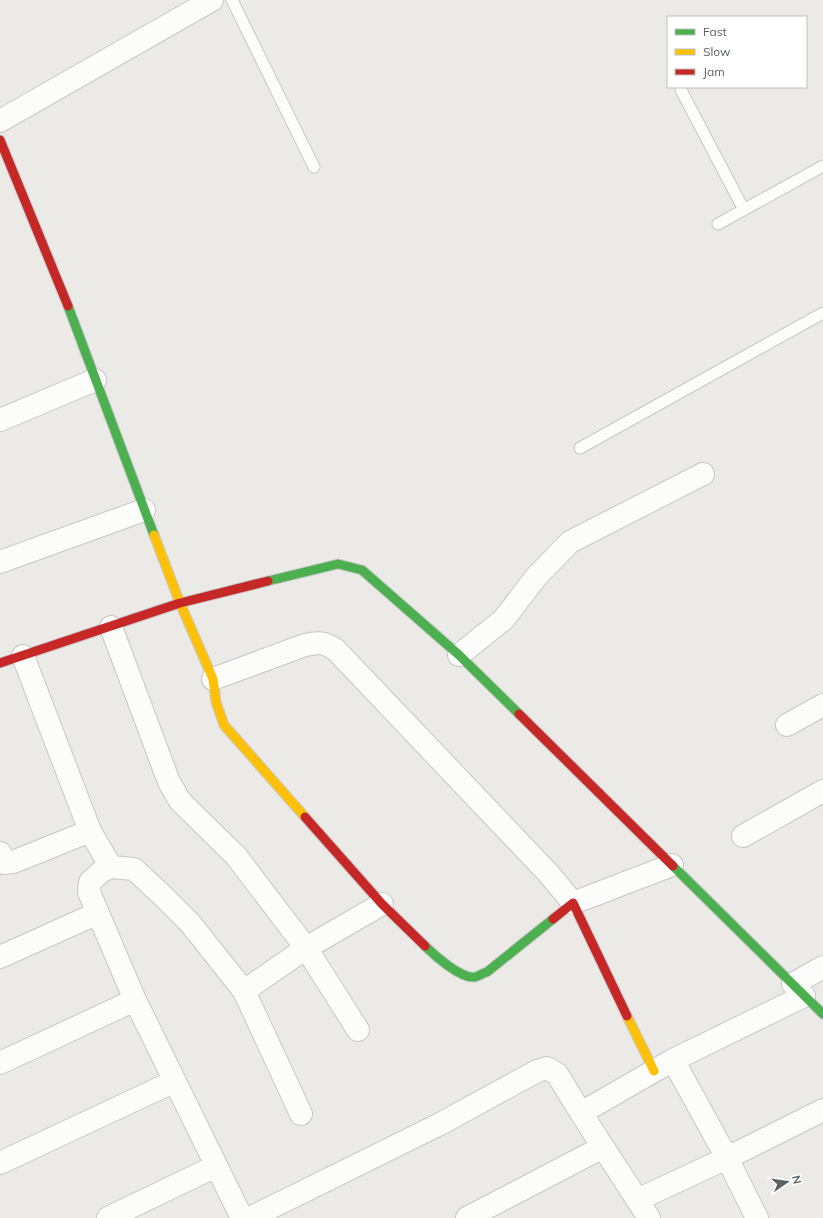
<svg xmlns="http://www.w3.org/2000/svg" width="823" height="1218" font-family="Mulish,sans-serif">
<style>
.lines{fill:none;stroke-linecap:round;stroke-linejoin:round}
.lane-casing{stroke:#c7c7c7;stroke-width:13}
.street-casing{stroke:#c7c7c7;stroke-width:24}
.fast-casing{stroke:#c8c9c9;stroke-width:11}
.slow-casing{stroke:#c8c9c9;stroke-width:11}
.jam-casing{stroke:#c8c9c9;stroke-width:11}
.lane{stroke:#fcfcfb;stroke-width:11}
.street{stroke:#fcfcfb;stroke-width:22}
.fast{stroke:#4caf50;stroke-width:9}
.slow{stroke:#ffc107;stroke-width:9}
.jam{stroke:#c62828;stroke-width:9}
</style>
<rect width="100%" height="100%" fill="#eceae6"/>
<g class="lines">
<g class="lane-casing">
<path id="lane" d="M232 0 314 167
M681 90 744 210
M718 224 823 166
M580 448 823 313"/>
</g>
<g class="street-casing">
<path id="street" d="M0 121 212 0
M0 420 95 380
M0 562 144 510
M111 627 169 782 180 801 236 856 306 948 382 904
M459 655 504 619 536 577 570 542 703 474
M23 656 90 831 111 867 134 869 163 896 190 923 244 991 301 1114
M213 679 305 645C318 642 325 642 336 650L549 874 573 903 672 865
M787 725 823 705
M743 836 823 791
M0 853 5 863 13 862 90 831
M111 867 102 871 90 882 89 892 135 1000 242 1218
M0 957 98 913
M793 984 823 967
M244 991 306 948 358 1030
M673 1060 727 1158 757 1218
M0 1063 135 1000
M0 1163 175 1081
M637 1200 727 1158 823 1110
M108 1218 216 1166
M250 1218 440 1124 537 1071 547 1068 557 1074 581 1113
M467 1218 603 1147
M649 1218 581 1113 673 1060 804 996"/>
</g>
<g class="fast-casing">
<path id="fast" d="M68 306 154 535
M268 581 338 564 362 570 459 655 519 714
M673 866 823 1014
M425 946C435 956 461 979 475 977 479 976 483 973 487 972L553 919"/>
</g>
<g class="slow-casing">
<path id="slow" d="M154 535 180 603 213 679 216 702 224 725 305 817
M627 1016 654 1071"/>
</g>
<g class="jam-casing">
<path id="jam" d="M0 140 68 306
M0 663 180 603 268 581
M519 714 673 866
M305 817 382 904 425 946
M553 919 573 903 627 1016"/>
</g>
<use href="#lane" class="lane"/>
<use href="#street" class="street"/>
<use href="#fast" class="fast"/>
<use href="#slow" class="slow"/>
<use href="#jam" class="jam"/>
</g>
<rect x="667" y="16" width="140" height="72" fill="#ffffff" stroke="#bdc0c1"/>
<rect x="675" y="29" width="20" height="6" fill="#4caf50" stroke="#bdc0c1"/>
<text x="703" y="36" font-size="12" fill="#5b6165">Fast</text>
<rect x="675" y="49" width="20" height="6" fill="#ffc107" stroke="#bdc0c1"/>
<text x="703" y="56" font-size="12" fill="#5b6165">Slow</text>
<rect x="675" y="69" width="20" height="6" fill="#c62828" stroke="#bdc0c1"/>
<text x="703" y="76" font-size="12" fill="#5b6165">Jam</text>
<g transform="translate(787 1182) rotate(77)" stroke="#ffffff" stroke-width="3" paint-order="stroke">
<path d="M0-3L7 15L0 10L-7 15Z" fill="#5b6165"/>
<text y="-6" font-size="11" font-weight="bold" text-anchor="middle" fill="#5b6165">N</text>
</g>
</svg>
